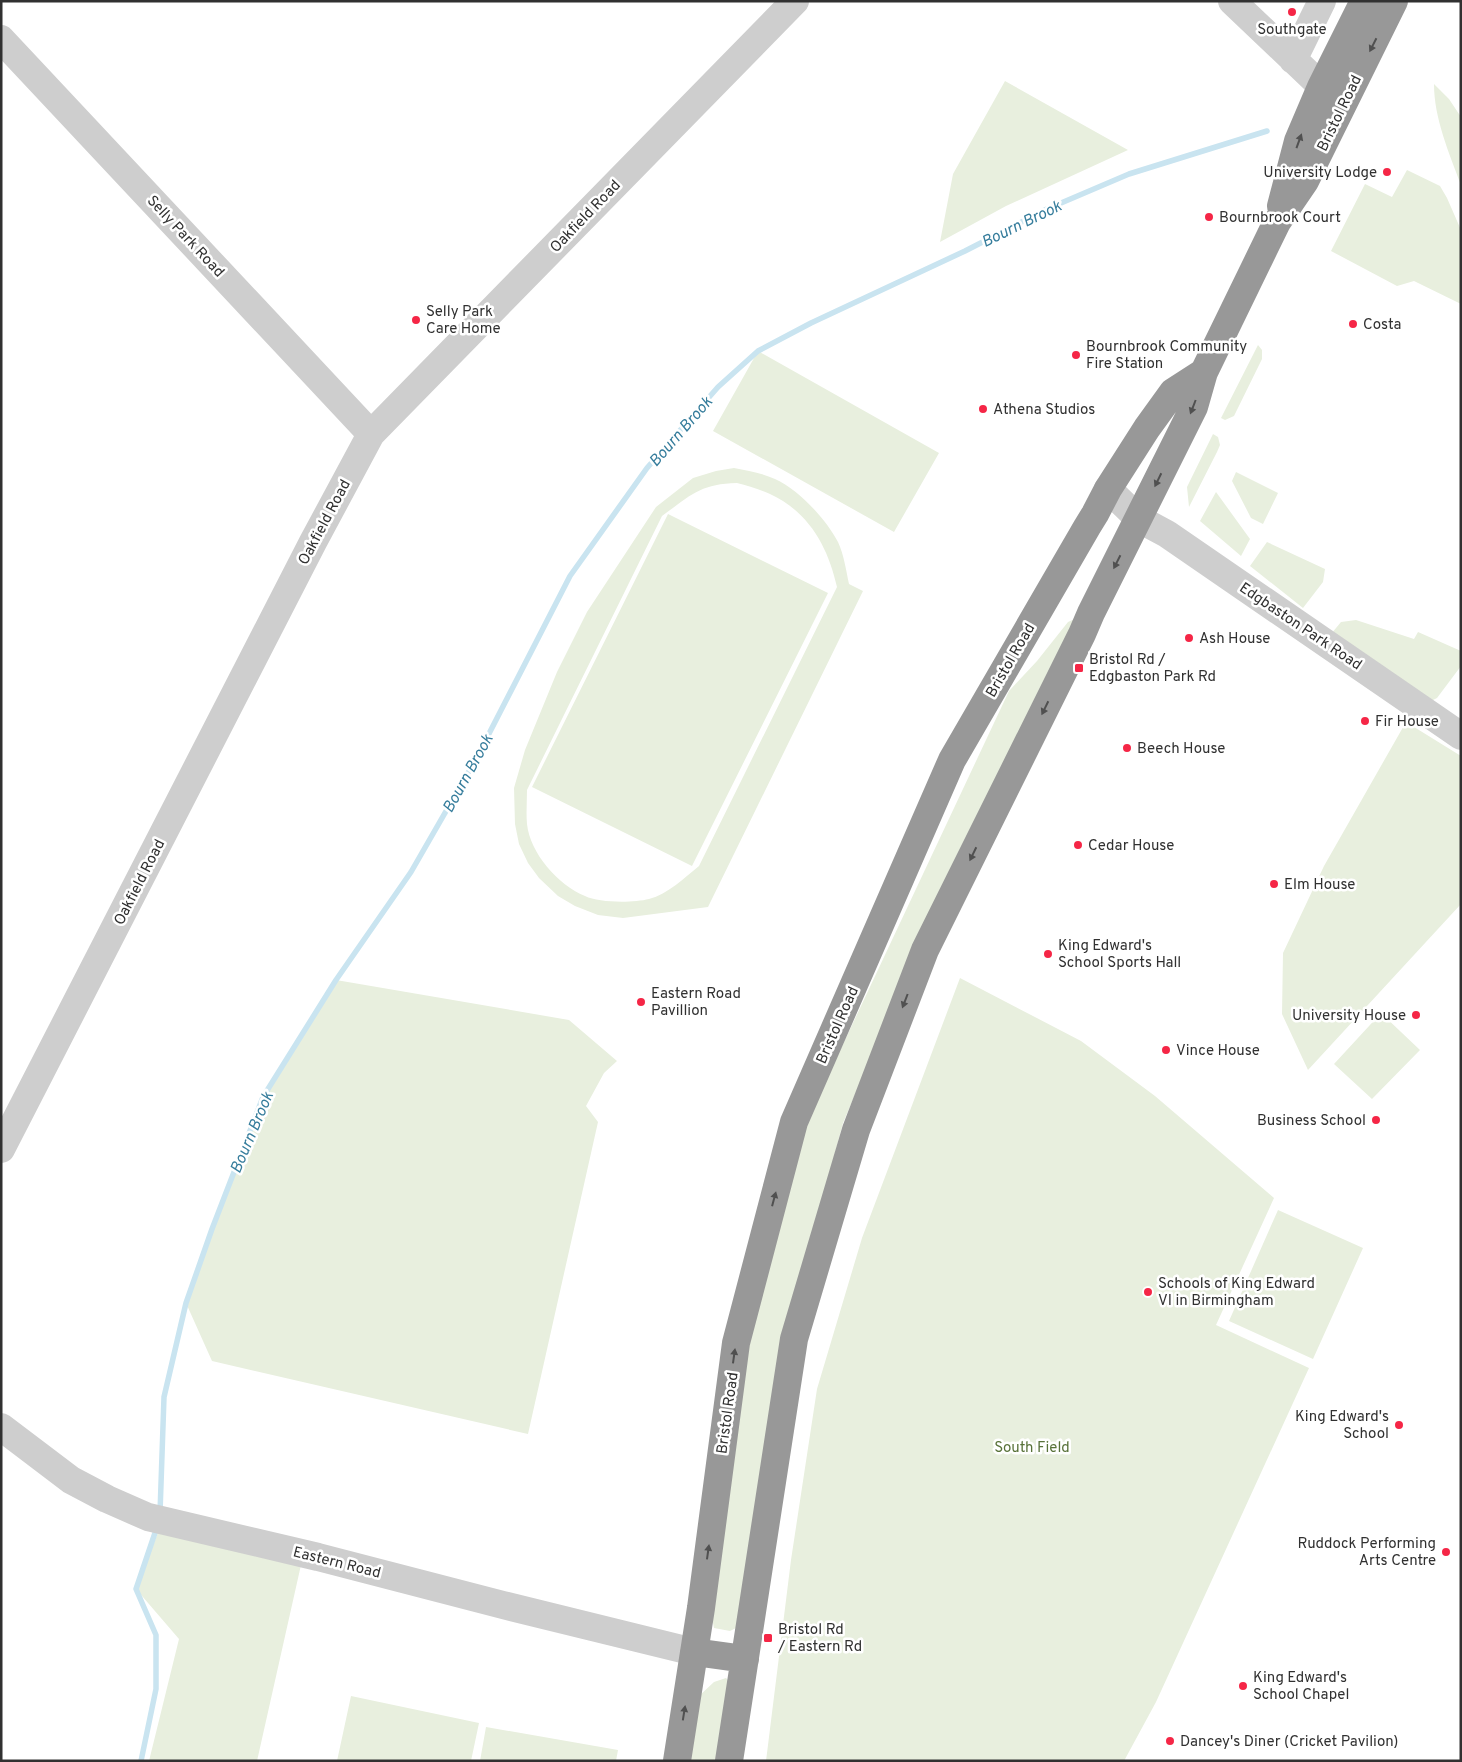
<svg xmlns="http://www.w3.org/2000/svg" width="1462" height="1762" font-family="Overpass,sans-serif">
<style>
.green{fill:#e8efde;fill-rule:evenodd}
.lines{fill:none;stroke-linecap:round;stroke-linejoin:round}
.stream{stroke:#c9e4f0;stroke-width:5.5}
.minor{stroke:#cecece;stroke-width:28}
.highway{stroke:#989898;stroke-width:28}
.oneway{fill:#505050}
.poi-dot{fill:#f52646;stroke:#fff;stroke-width:2}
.labels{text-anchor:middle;stroke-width:5;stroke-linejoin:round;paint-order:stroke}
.poi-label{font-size:15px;fill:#313131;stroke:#fff;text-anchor:start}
.street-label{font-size:15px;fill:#313131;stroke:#fff}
.park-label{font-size:15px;fill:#587239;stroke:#fff}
.water-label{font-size:16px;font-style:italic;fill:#367d9c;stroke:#fff}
</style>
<rect width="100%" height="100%" fill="#fff"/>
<path class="green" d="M1005 81 1128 150 1006 206 940 242 953 174Z
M1434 84 1449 99 1461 117V185C1449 153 1434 118 1434 84Z
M1407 170 1440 186 1447 198 1461 230V304L1414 281 1397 286 1331 251 1365 184 1392 197Z
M1258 345 1262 350V359L1234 416 1225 420 1221 418Z
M758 351 939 453 894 532 713 431Z
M1213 434 1218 437 1220 445 1217 452 1189 507 1187 487Z
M734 468C748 471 762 473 775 479 799 490 826 519 838 542 844 555 846 570 849 584L863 591 708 907 623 918 598 915 575 906 558 896 539 878 528 863 519 844 515 824 514 788 525 750 557 672 587 612 656 507 693 478 716 471ZM737 483C748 486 759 489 770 494 809 512 828 547 837 587L699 866C684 878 668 894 649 899 633 903 599 903 585 896 558 885 530 853 527 824 526 813 527 801 527 790L662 516C691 495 700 484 737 483Z
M1236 472 1278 493 1263 524 1251 518 1232 481Z
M1216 492 1250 539 1241 556 1200 521Z
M668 514 828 593 692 866 532 787Z
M1267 542 1325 569 1323 582 1303 608 1250 566Z
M1077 618 921 938 843 1123 787 1332 736 1628 730 1631 714 1628 710 1608 746 1347 806 1123 1009 691 1037 661 1068 622Z
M1356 620 1414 639 1418 632 1461 651V666L1437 698 1427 703 1331 634 1341 622Z
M1406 722 1461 756V904L1308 1070 1282 1014 1283 953 1324 866Z
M960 978 1081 1041 1155 1096 1274 1198 1216 1325 1309 1368 1156 1702 1124 1761H766L791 1560 817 1389 862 1238Z
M336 980 569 1020 617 1061 604 1073 586 1106 598 1122 528 1434 212 1361 186 1303 263 1097Z
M1381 1013 1420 1050 1372 1099 1334 1064Z
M1278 1210 1363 1248 1313 1359 1229 1321Z
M159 1530 303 1556 257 1761H149L179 1639 136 1589Z
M726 1678 731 1683 718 1761H686L699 1696 714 1682Z
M351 1696 479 1723 471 1761H337Z
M486 1727 618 1750 616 1761H480Z"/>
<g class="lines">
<path class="stream" d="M160 1513 164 1397 186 1303 212 1229 263 1097 336 980 411 872 476 759 570 576 647 468 718 387 758 351 811 323 965 251 1047 209 1129 174 1267 131
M141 1761 156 1689V1635L136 1589 157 1527"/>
<path class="minor" d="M1232 1 1338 102
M1 39 371 434
M1293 60 1322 1
M1108 489 1139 519 1167 534 1461 736
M1 1149 313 542 371 434 795 1
M1 1427 71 1480 107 1499 148 1517 318 1557 503 1605 694 1652"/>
<path class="highway" d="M1281 206 1298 141 1321 87 1364 1
M694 1652 745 1659
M677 1761 701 1608 736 1343 794 1122 952 760 1087 527 1095 514 1108 489 1147 428 1173 392 1204 372
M729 1761 794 1339 856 1130 925 950 1082 634 1091 613 1194 407 1204 372 1277 222 1305 181 1394 1"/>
</g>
<defs><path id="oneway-solid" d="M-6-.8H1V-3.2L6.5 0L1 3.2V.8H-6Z" transform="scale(1.25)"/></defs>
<g class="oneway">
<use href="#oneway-solid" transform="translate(1373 45) rotate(117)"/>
<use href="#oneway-solid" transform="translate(1299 141) rotate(-70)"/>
<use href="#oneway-solid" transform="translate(1193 407) rotate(111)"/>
<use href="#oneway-solid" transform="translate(1158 480) rotate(116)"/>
<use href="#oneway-solid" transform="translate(1117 562) rotate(117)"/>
<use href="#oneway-solid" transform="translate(1045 708) rotate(116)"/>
<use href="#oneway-solid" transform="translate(973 854) rotate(116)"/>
<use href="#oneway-solid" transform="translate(905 1001) rotate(111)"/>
<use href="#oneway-solid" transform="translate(774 1199) rotate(-75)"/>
<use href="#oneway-solid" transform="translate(734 1356) rotate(-82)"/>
<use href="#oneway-solid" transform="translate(708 1552) rotate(-82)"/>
<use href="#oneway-solid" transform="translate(684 1713) rotate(-81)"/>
</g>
<g class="poi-dot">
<circle cx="1292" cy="12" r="5"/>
<circle cx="1387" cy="172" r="5"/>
<circle cx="1209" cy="217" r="5"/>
<circle cx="416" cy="320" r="5"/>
<circle cx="1353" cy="324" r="5"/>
<circle cx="1076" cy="355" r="5"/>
<circle cx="983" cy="409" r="5"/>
<circle cx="1189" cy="638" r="5"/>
<rect x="1074" y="663" width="10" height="10" rx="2.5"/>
<circle cx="1365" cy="721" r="5"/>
<circle cx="1127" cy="748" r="5"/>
<circle cx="1078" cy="845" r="5"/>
<circle cx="1274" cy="884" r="5"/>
<circle cx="1048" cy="954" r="5"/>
<circle cx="641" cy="1002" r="5"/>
<circle cx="1416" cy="1015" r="5"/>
<circle cx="1166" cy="1050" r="5"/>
<circle cx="1376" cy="1120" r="5"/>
<circle cx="1148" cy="1292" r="5"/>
<circle cx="1399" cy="1425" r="5"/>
<circle cx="1446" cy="1552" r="5"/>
<rect x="763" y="1633" width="10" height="10" rx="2.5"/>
<circle cx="1243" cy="1686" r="5"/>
<circle cx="1170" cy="1741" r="5"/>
</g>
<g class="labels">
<g class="poi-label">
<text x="1292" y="34" text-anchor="middle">Southgate</text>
<text x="1377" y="177" text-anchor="end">University Lodge</text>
<text x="1219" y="222">Bournbrook Court</text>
<text x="426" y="316">Selly Park<tspan x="426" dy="17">Care Home</tspan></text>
<text x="1363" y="329">Costa</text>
<text x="1086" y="351">Bournbrook Community<tspan x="1086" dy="17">Fire Station</tspan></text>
<text x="993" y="414">Athena Studios</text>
<text x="1199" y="643">Ash House</text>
<text x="1089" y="664">Bristol Rd /<tspan x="1089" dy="17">Edgbaston Park Rd</tspan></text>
<text x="1375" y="726">Fir House</text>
<text x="1137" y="753">Beech House</text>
<text x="1088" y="850">Cedar House</text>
<text x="1284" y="889">Elm House</text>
<text x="1058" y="950">King Edward's<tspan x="1058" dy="17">School Sports Hall</tspan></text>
<text x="651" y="998">Eastern Road<tspan x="651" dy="17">Pavillion</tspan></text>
<text x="1406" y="1020" text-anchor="end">University House</text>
<text x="1176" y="1055">Vince House</text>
<text x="1366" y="1125" text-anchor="end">Business School</text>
<text x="1158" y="1288">Schools of King Edward<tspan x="1158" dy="17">VI in Birmingham</tspan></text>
<text x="1389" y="1421" text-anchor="end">King Edward's<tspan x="1389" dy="17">School</tspan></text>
<text x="1436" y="1548" text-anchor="end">Ruddock Performing<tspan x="1436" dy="17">Arts Centre</tspan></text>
<text x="778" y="1634">Bristol Rd<tspan x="778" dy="17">/ Eastern Rd</tspan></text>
<text x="1253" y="1682">King Edward's<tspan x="1253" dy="17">School Chapel</tspan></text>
<text x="1180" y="1746">Dancey's Diner (Cricket Pavilion)</text>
</g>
<g class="street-label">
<text transform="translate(1339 113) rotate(-64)" y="5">Bristol Road</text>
<text transform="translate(585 216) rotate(-46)" y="5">Oakfield Road</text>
<text transform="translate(186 236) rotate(47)" y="5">Selly Park Road</text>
<text transform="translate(324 522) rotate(-62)" y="5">Oakfield Road</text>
<text transform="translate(1301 626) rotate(34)" y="5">Edgbaston Park Road</text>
<text transform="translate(1010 660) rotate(-60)" y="5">Bristol Road</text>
<text transform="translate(139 882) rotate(-63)" y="5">Oakfield Road</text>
<text transform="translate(837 1025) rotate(-66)" y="5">Bristol Road</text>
<text transform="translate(727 1413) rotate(-82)" y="5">Bristol Road</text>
<text transform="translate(337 1562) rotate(14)" y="5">Eastern Road</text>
</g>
<g class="park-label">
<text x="1032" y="1452">South Field</text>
</g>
<g class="water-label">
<text transform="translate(1021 223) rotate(-26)" y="6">Bourn Brook</text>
<text transform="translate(680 431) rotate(-49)" y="6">Bourn Brook</text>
<text transform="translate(467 773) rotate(-61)" y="6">Bourn Brook</text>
<text transform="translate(251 1132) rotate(-67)" y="6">Bourn Brook</text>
</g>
</g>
<rect width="1462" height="1762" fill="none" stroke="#313131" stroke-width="5"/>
</svg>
